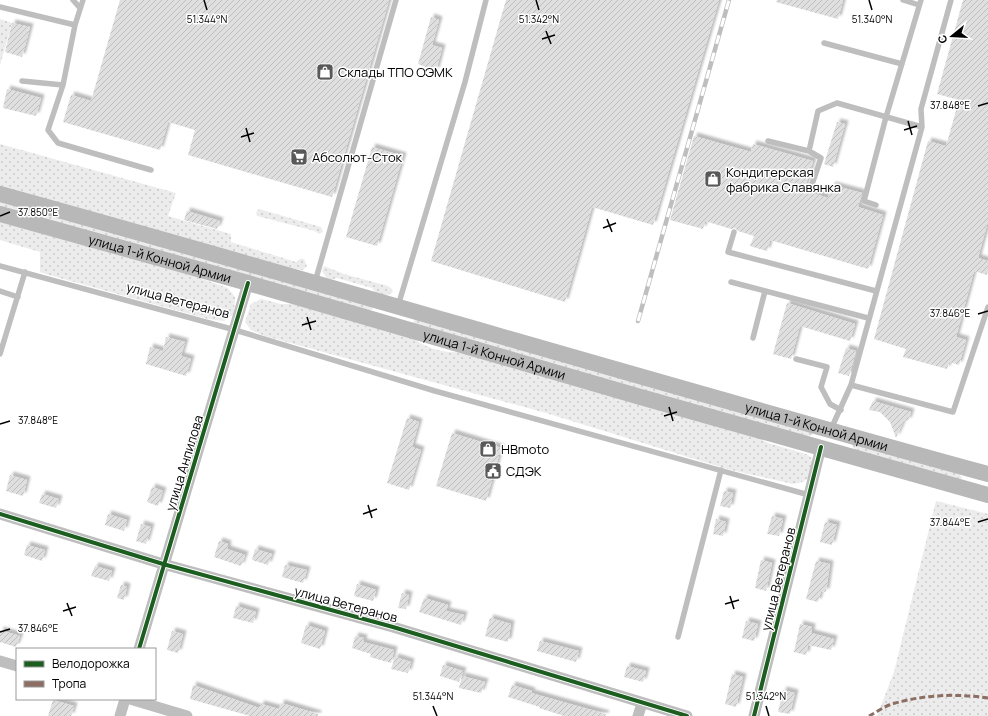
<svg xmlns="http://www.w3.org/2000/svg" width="988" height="716" font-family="Manrope,sans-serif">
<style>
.grass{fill:url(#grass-dots)}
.building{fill:url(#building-hatch);filter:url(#shadow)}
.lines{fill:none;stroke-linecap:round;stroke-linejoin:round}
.lane{stroke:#bebebe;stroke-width:5.5}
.street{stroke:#bebebe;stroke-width:11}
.secondary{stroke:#b8b8b8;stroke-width:16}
.rail-casing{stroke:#bebebe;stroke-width:4.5}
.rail{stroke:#fff;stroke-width:3;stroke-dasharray:9;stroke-linecap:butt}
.quiet{stroke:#8d6e63;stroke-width:3;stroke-dasharray:6 3;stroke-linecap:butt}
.cycleway-casing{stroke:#fff;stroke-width:6}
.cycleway{stroke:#1b5e20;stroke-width:4}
.ticks{fill:none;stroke:#000;stroke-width:1.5}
.labels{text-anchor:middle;stroke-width:3;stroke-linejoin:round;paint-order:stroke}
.poi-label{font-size:13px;fill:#000;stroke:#fff;text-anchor:start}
.street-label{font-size:13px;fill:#000;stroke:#fff}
.ticks-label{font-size:10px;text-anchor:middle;fill:#000;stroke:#fff;stroke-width:3;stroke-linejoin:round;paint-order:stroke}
</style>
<defs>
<pattern id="grass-dots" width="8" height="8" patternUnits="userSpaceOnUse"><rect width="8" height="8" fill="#ececec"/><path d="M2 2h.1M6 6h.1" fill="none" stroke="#c9c9c9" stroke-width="1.8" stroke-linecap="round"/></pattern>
<pattern id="building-hatch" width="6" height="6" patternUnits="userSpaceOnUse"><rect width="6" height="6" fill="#dfdfdf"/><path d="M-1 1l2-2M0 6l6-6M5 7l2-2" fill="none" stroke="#bebebe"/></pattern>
<filter id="shadow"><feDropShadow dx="3.5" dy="-3.5" stdDeviation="1" flood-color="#0004"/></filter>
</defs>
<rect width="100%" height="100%" fill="#fff"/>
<path class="grass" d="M0 19 12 23 0 65Z
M0 144 176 193 168 216 231 234V242L234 243 296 262 300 259H304L307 266 303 270 295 269 0 188Z
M0 202 371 306 373 309 369 311 0 208Z
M259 209 321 227 323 232 319 234 315 231 257 216 256 213Z
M0 222 194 276 228 288 235 297 234 314 224 321 208 319 49 275 40 272V252L0 240Z
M324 266 344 274 388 286 392 289 393 292 386 296 377 294 372 288 337 278 331 280 326 277 322 271Z
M261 299 281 304H292L413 338C428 349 442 353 461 352L759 438 768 443 806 454 811 457C815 473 809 483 793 484L727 469 546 413 265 336 251 330 245 322 251 304Z
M415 319 813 432V435L807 436 741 419 413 323Z
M851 444 959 473 962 478 960 479 855 450Z
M936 501 988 514V716H877L894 672Z"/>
<path class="building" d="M120 0H389L332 197 188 155 195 130 168 122 160 150 63 122 71 95 91 101Z
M506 0H719L653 225 592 207 565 302 431 261Z
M777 0H843L838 19 776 2Z
M963 0H988V221L978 258 988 261V270L987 275 974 271 956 337 966 340 959 365 949 362 947 369 903 357 906 349 874 339 928 141 946 146 959 100 937 94Z
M431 17 439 20 432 45 442 48 436 71 418 64Z
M12 23 30 27 22 57 5 52Z
M7 89 41 98 36 116 3 108Z
M837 122 845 124 833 167 824 164Z
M694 136 751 152 753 144 813 161 804 191 809 194 813 193 828 198 832 185 862 193 858 207 883 215 868 269 770 240 767 251 750 246 754 236 738 231 735 228 731 229 705 221 703 229 670 220Z
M372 147 403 156 377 246 346 237Z
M187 211 220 221 217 229 184 220Z
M787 303 855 324 850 341 800 326 791 359 773 354Z
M166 337 185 342 181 356 191 359 186 376 146 364 150 347 163 351Z
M846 348 856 351 849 376 838 373Z
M873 401 911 412 908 421 904 420 896 438 890 422 880 412 869 410Z
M407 418 419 422 412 447 421 450 409 490 387 483Z
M452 433 501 448 486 501 436 486Z
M10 475 27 480 23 496 6 491Z
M152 487 163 491 158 506 147 502Z
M724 491 733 493 730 508 720 506Z
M42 494 59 499 56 508 39 503Z
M108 514 127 520 124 531 105 525Z
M772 516 783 519 779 536 767 534Z
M716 519 726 522 723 536 713 534Z
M825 522 837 525 832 545 820 542Z
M141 524 151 527 146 544 136 541Z
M219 541 228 544 227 549 245 555 241 566 214 557Z
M27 545 45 550 42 561 24 555Z
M255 549 272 554 268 565 252 560Z
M761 560 772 563 766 591 755 588Z
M816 561 830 564 826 592 821 591 818 602 806 599Z
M285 565 307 570 303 583 282 577Z
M95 566 112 571 109 581 91 576Z
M357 584 376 590 373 601 354 596Z
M121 585 127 587 124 600 117 598Z
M402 593 409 595 406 609 398 608Z
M424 598 448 605 446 611 464 615 461 625 419 612Z
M236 606 256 612 253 623 233 618Z
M490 618 511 624 508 642 485 636Z
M746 621 758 624 754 641 742 638Z
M800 624 812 627 811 633 834 639 831 650 808 645 806 655 794 652Z
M306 625 325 631 320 649 301 643Z
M0 630 20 636 16 647 0 642Z
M172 631 183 634 178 653 167 650Z
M355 636 364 638 363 642 394 650 391 663 370 657 371 654 352 648Z
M540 641 579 651 576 662 537 651Z
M395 657 411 662 408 673 391 669Z
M443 665 463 671 459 682 440 676Z
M627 666 646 671 643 682 624 677Z
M732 674 743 677 736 707 725 704Z
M462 676 485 682 481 693 459 688Z
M193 685 259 708 261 704 279 709 281 703 318 714V716H250L190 699Z
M512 685 532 691 531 693 606 714 605 716H564L539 708 540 707 508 697Z
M783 690 795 693 790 714 778 712Z
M53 700 74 706 71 716H48Z"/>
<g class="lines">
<path class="lane" d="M73 0 80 8
M83 0 75 25 63 85 48 130 58 143 151 170
M903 0 919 5
M0 7 75 25
M824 43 902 64
M22 81 63 85
M768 141 809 151
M810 190 821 158 809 151 818 111 837 103 922 127
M876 205 864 201 886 117 921 0
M734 232 728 252 876 291
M0 266 235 330 435 391 809 495
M315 282 396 0
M731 282 868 318
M0 291 18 297
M398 306 465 82 486 0
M753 338 765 291
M0 354 25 272
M796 359 827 367 821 387 830 404 841 410
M851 385 953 412 988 307
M831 429 851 385 922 127 921 109 951 0
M678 637 721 470"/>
<path class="street" d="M0 514 163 564 393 627 687 716
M139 649 248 283
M0 661 17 666
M130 699 187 716
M120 716 125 699
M638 716 642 703
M754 716 821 447"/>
<g class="secondary">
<path id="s1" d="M0 194C330 285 658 384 988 474"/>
<path id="s2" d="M0 214 248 283 637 396 988 495"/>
</g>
<g class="rail-casing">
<path id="rail" d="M638 321 729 0"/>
</g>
<use href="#rail" class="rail"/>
<path class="quiet" d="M869 716C875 713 882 708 889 705 920 695 955 693 988 698"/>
<g class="cycleway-casing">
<path id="cycleway" d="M0 514 163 564 393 627 687 716
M139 649 248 283
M754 716 821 447"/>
</g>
<use href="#cycleway" class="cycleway"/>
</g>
<path class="ticks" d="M204 0 207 10M536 0 539 10M869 0 872 10M546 31 551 44M542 39 555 35M978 106 988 103M908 121 912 135M246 128 250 142M904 130 917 126M241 137 254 133M0 216 10 212M607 219 612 232M603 228 616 223M978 314 988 311M307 317 311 330M302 325 316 321M669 407 673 421M664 416 677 412M0 424 10 421M368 505 372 518M363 514 377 509M978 522 988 519M730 596 734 609M67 603 72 616M725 604 739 600M63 611 76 607M0 632 10 629M433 706 437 716M766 706 769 716"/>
<defs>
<g id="shop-square" transform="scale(0.9)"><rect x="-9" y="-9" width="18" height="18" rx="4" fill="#595959" stroke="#fff"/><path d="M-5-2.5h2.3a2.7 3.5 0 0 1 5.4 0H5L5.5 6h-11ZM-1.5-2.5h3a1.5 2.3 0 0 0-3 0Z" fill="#fff"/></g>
<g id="supermarket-square" transform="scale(0.9)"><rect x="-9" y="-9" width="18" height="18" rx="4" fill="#595959" stroke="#fff"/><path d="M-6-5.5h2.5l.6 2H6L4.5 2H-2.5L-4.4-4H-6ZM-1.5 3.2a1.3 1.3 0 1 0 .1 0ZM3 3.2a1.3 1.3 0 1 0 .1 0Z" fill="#fff"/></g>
<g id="civic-square" transform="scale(0.9)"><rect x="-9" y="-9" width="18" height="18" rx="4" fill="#595959" stroke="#fff"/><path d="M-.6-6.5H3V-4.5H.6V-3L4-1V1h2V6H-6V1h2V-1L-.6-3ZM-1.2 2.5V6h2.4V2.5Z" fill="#fff"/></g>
</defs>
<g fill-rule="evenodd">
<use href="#shop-square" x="325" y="72"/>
<use href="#supermarket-square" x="299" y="157"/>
<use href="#shop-square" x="713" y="179"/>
<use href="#shop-square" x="488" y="449"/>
<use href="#civic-square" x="493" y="471"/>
</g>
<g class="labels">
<g class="poi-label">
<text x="338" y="77">Склады ТПО ОЭМК</text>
<text x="312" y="162">Абсолют-Сток</text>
<text x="726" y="177">Кондитерская<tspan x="726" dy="15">фабрика Славянка</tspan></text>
<text x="501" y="454">HBmoto</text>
<text x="506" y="476">СДЭК</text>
</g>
<g class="street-label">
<text dy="5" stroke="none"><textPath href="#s2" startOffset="166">улица 1-й Конной Армии</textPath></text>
<text transform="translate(178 300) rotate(15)" y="5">улица Ветеранов</text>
<text dy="5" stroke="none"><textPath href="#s2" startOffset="514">улица 1-й Конной Армии</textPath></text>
<text dy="5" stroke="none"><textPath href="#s1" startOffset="849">улица 1-й Конной Армии</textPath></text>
<text transform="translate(184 463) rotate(-73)" y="5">улица Анпилова</text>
<text transform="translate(778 579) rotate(-76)" y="5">улица Ветеранов</text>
<text transform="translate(346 604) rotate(15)" y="5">улица Ветеранов</text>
</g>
</g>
<g class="ticks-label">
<text x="207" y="23">51.344°N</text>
<text x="539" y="23">51.342°N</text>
<text x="872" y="23">51.340°N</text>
<text x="950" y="109">37.848°E</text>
<text x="38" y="216">37.850°E</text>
<text x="950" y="317">37.846°E</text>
<text x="38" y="424">37.848°E</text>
<text x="950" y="526">37.844°E</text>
<text x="38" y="632">37.846°E</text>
<text x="433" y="700">51.344°N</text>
<text x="766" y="700">51.342°N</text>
</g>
<rect x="16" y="648" width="140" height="52" fill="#ffffff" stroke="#999999"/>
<rect x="24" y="661" width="20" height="6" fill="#1b5e20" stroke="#999999"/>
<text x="52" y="668" font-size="12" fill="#000000">Велодорожка</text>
<rect x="24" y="681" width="20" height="6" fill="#8d6e63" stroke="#999999"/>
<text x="52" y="688" font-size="12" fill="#000000">Тропа</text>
<g transform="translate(952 36) rotate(252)" stroke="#ffffff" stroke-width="3" paint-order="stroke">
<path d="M0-3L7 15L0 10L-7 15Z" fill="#000000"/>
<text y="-6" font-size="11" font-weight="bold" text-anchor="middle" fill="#000000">С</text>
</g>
</svg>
